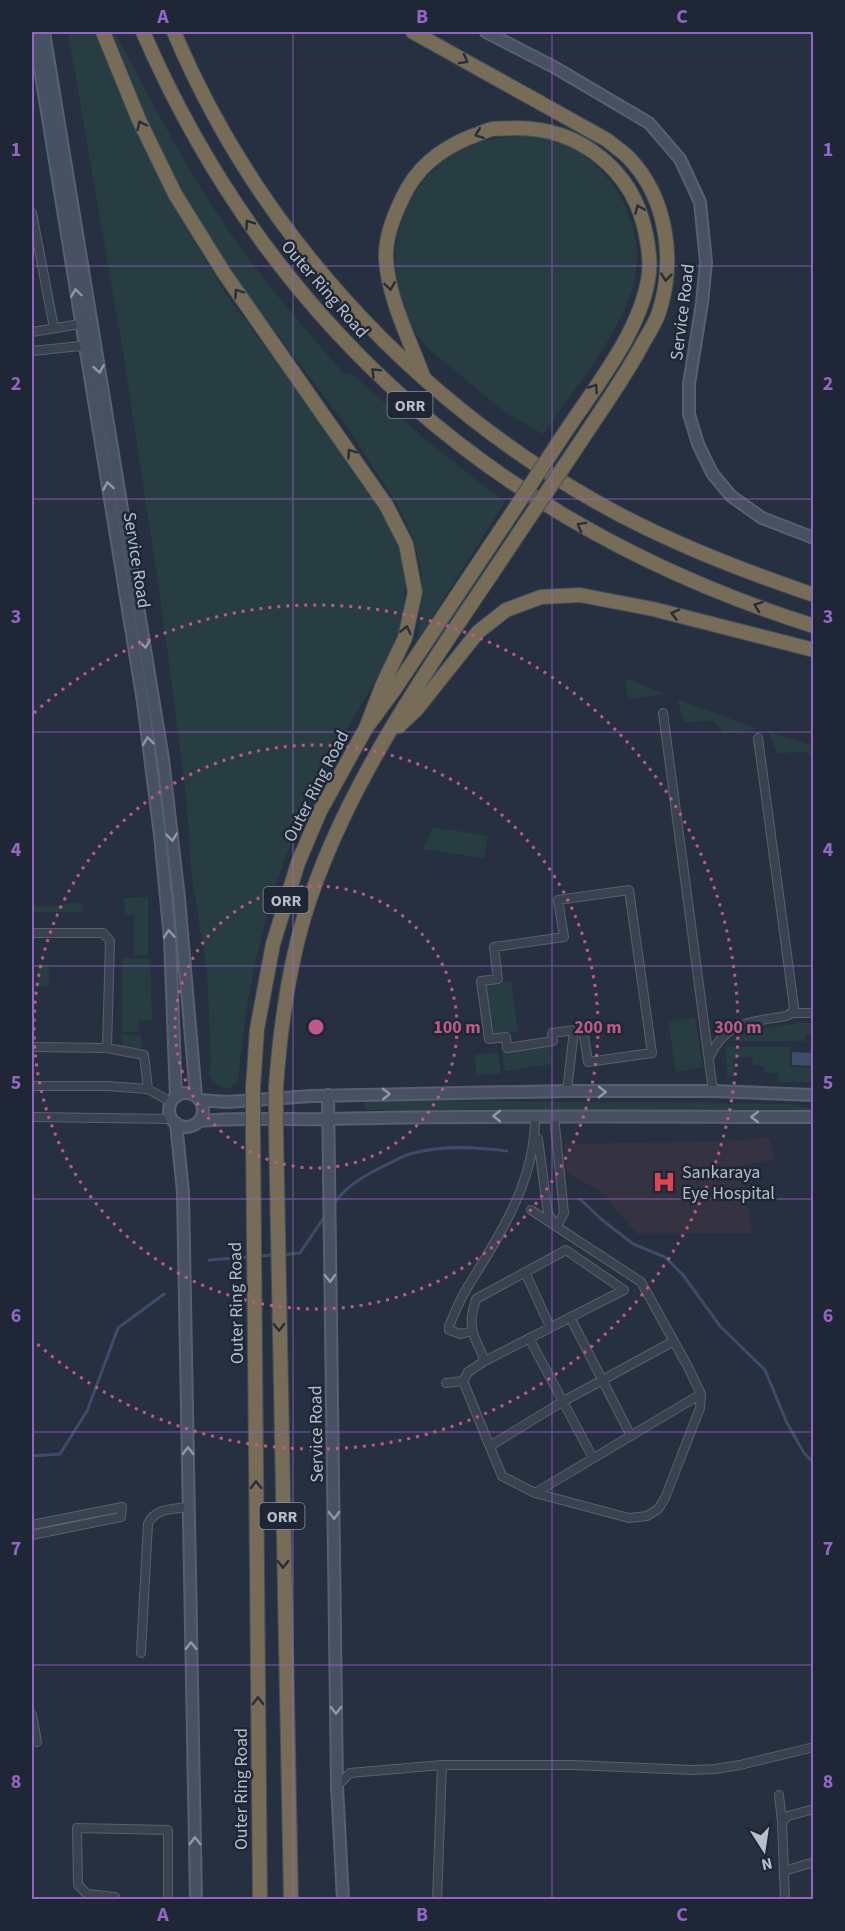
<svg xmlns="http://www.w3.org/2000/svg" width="845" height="1931" font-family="'Source Sans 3',sans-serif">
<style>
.medical{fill:#353241}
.green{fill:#283d42}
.water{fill:#3c4c69}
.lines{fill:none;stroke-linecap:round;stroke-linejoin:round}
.stream{stroke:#3c4c69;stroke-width:3}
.minor-casing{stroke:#58606e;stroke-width:10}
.secondary-casing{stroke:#58606e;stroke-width:14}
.motorway-casing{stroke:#454d5b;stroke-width:16}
.minor{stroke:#3a4250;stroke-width:8}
.secondary{stroke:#485163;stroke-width:10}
.motorway{stroke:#766c57;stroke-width:14}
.motorway-bridge-casing{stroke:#454d5b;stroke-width:16;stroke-linecap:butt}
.motorway-bridge{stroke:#766c57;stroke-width:14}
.oneway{stroke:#282e39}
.oneway2{stroke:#9097a7}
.grid{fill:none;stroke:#9366c4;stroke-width:1.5;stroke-opacity:0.55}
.ring{fill:none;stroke:#be5a88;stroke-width:3;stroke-dasharray:3 6}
.labels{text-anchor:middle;stroke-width:5;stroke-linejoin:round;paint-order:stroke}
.shield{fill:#1f2736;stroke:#89909e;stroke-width:1.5}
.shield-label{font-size:16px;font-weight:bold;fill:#b7bdcb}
.street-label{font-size:18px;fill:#b7bdcb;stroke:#1f2736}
.poi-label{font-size:18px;fill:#b7bdcb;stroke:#1f2736;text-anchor:start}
.centre{fill:#be5a88;stroke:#1f2736;stroke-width:3}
.ring-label{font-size:18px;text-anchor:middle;font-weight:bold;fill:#be5a88;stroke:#1f2736;stroke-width:5;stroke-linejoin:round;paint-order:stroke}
.neatline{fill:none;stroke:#9366c4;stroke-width:2}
.grid-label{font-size:20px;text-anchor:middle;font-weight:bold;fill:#9366c4}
</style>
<rect width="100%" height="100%" fill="#263041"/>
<path class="medical" d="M769 1137 775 1159 742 1166 752 1233 637 1234 600 1191 567 1173 564 1144 726 1141Z"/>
<path class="green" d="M68 32H96L117 89 168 197 226 294 349 461 383 514 399 548 405 578 404 611 395 645 326 767 287 852 272 896 255 963 245 1017 238 1081 229 1089 218 1086 209 1075 211 1061 207 973 191 869 187 804 162 609 123 352Z
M112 32H115C148 95 181 159 220 218 257 274 301 325 345 375L351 373 428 442 505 502 418 639 422 575 414 540 401 511 352 434 233 275 188 202 149 124Z
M532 135C542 137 554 138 563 142 583 151 602 170 614 187 632 211 641 248 635 278 625 328 573 392 543 434 529 426 514 418 500 408 486 397 472 385 458 373 441 360 423 346 412 328 378 270 397 186 457 152 481 139 506 137 532 135Z
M628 679 664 694 632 699 628 696 625 681Z
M677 699 758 729 724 733 713 721 684 722Z
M769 732 813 746V760L806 752 777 753Z
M433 827 488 836 484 858 423 849Z
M148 897V955H134V915H125L124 898Z
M81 902 83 912H32V906L51 907Z
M122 958H150L152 1020 138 1021 139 1032H122Z
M38 964H49V987H38Z
M511 981 518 1032 492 1035 485 984Z
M695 1017 703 1067 676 1072 668 1022Z
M798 1023H813V1034H805V1041H731C748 1027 777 1028 798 1023Z
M121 1035H141L142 1048 138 1049 125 1047 122 1043Z
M549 1045 552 1064 505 1071 502 1052Z
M726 1047H790V1067L813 1068V1082H778V1073H765L764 1066 753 1065 752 1057H738L733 1061 734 1077H727Z
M498 1052 501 1073 477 1076 474 1055Z
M366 1100 790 1104 813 1109 814 1112 626 1113 366 1110 364 1107Z"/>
<path class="water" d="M792 1052 813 1053V1066L792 1065Z"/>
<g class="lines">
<path class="stream" d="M580 1199 601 1219 633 1244 665 1257 683 1275 720 1326 765 1370 787 1423 804 1453 814 1463
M332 1206C345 1187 363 1176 384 1166 393 1162 403 1155 414 1153 444 1145 476 1147 507 1151
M282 1255 300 1253 325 1216
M259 1256 273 1255
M209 1260 249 1257
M32 1456 60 1454 87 1411 118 1328 164 1294"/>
<g class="minor-casing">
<path id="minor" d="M32 213 54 328
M32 332 86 323
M32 351 90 345
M663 713 713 1091
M629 890 652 1053 588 1062 583 1029 552 1033 553 1041 507 1048 506 1037 489 1039 481 981 498 979 494 947 564 937 558 900Z
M32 933H103L110 941 107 1048
M792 1013H814
M32 1047 107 1048 144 1055 148 1089
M710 1056C726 1021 752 1022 786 1016L792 1013 794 1007 758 738
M32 1086H107L148 1089 171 1102
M567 1091 574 1030
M554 1116 564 1213 557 1226
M32 1117 172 1119
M538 1139 548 1214 553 1221
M525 1272 550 1327
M570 1317 631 1436
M472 1331 461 1334 449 1330V1326C455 1313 460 1299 467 1288 500 1235 536 1180 535 1116
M529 1338 593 1458
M483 1362 624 1290 566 1250 476 1299C471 1315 469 1327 477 1343 480 1351 484 1353 483 1362L468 1372 463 1381 502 1476 535 1493 629 1518 647 1516 658 1509 665 1498 700 1408 701 1394 687 1365 641 1282 531 1210
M446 1383 463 1381
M490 1446 562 1402 674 1341
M535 1493 701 1394
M32 1525 122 1507 121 1517 32 1535
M141 1653 148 1524C155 1508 173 1509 189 1507
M32 1715 37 1742
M337 1786 350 1773 442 1765H573L693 1770 715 1769 740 1765 814 1747
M779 1795 782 1822
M784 1871 814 1862
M115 1900V1897L87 1894 78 1885 77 1828 168 1830V1900
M437 1900 442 1765
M785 1900 782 1822 788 1816 814 1809"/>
</g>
<g class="secondary-casing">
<path id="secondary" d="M34 32 143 702 160 835 170 939 176 1097
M44 32 163 759 179 898 196 1096
M486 32 554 67 649 123 680 159 700 202 706 262 702 303 689 384V414L698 444 712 473 731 496 762 518 814 538
M169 1110a17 17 0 1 1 34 0a17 17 0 1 1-34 0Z
M328 1095 337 1786 343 1900
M200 1100 226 1102 312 1096 567 1091H713L814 1095
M199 1121C243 1117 287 1120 331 1119 492 1115 653 1117 814 1117
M176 1123 183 1192 196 1900"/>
</g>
<g class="motorway-casing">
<path id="motorway" d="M103 32 139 120 175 194 224 273 386 505 406 544 415 592 405 638 383 684 366 728
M143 32C273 331 504 528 814 626
M174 32C257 229 408 394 593 500 663 540 738 569 814 595
M413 32 607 140C614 146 622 151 628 157 668 198 676 263 658 315 654 325 648 334 643 343 624 379 599 413 577 447
M423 376C409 338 389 300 386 260 385 238 393 218 402 199 416 168 439 150 470 137 477 135 484 131 492 129 498 128 507 129 514 128 579 127 634 170 646 235 649 249 651 265 648 280 639 334 592 391 562 437
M399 726 416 710 478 632 506 610 541 597 580 595 653 609 814 650
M276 1087C280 1031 288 971 304 917 347 777 439 654 519 533
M253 1088 257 1029 273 944 298 863 320 811 366 728 394 690 506 522
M276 1131 291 1900
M253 1132 260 1900"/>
</g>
<use href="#minor" class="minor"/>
<use href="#secondary" class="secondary"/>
<use href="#motorway" class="motorway"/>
<g class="motorway-bridge-casing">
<path id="motorway-bridge" d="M506 522 562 437
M519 533 577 447
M276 1087V1131
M253 1088V1132"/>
</g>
<use href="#motorway-bridge" class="motorway-bridge"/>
</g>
<defs><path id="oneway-chevron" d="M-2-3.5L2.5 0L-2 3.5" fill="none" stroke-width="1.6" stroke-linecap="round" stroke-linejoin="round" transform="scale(1.5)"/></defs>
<g class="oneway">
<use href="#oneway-chevron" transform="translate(464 60) rotate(29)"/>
<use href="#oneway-chevron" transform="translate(141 125) rotate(-115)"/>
<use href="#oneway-chevron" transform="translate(479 134) rotate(159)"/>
<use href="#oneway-chevron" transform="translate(639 209) rotate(-113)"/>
<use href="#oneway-chevron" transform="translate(249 224) rotate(-125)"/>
<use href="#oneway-chevron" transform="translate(666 277) rotate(96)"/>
<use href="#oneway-chevron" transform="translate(390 286) rotate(81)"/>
<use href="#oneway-chevron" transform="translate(238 293) rotate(-125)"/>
<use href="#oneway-chevron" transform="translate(375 372) rotate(-136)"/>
<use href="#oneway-chevron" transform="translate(594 388) rotate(-57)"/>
<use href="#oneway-chevron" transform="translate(351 453) rotate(-125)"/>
<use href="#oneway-chevron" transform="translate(581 526) rotate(-151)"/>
<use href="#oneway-chevron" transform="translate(758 606) rotate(-160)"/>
<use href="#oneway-chevron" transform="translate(675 614) rotate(-166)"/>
<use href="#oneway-chevron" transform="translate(406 630) rotate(-77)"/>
<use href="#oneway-chevron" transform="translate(279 1327) rotate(89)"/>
<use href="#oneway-chevron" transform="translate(256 1485) rotate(-91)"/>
<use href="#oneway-chevron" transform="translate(283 1564) rotate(89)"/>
<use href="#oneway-chevron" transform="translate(258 1701) rotate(-91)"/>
</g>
<g class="oneway2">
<use href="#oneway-chevron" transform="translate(76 293) rotate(-98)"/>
<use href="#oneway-chevron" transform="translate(99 369) rotate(80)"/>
<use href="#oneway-chevron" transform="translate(108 486) rotate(-100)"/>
<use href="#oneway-chevron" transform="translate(145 644) rotate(81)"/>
<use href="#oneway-chevron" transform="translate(148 741) rotate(-97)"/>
<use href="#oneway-chevron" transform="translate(172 837) rotate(84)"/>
<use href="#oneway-chevron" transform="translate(169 934) rotate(-94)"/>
<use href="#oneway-chevron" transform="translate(602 1092)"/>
<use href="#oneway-chevron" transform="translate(386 1094) rotate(-1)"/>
<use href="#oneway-chevron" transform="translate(497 1116) rotate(-180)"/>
<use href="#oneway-chevron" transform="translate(755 1117) rotate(-180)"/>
<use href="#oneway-chevron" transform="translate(330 1278) rotate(89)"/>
<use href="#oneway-chevron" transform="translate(188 1451) rotate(-91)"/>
<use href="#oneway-chevron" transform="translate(334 1515) rotate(89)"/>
<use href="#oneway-chevron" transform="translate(191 1646) rotate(-91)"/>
<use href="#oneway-chevron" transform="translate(336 1710) rotate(90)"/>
<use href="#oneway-chevron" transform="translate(195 1841) rotate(-91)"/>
</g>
<path class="grid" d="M293 32V1900M552 32V1900M32 266H814M32 499H814M32 732H814M32 966H814M32 1199H814M32 1432H814M32 1665H814"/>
<g class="ring">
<circle cx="316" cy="1027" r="141"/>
<circle cx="316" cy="1027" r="282"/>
<path d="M34 713A422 422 0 1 1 34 1341"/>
</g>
<defs>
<g id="hospital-bare" transform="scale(1.8)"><path d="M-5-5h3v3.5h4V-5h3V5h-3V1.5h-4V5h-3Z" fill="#e0444e" stroke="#1f2736" stroke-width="2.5" paint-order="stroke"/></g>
</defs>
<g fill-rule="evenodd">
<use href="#hospital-bare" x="664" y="1182"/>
</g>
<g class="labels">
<g class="shield">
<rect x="387.5" y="392" width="45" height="26" rx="4.5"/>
<rect x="263.5" y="887" width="45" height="26" rx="4.5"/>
<rect x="259.5" y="1503" width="45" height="26" rx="4.5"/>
</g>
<g class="shield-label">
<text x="410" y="411">ORR</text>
<text x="286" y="906">ORR</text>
<text x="282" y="1522">ORR</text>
</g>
<g class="street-label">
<text transform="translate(325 289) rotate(49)" y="6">Outer Ring Road</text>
<text transform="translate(682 312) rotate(-83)" y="6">Service Road</text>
<text transform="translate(137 560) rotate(81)" y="6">Service Road</text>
<text transform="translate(316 786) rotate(-63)" y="6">Outer Ring Road</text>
<text transform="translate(236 1303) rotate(-91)" y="6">Outer Ring Road</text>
<text transform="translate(316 1434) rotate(-91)" y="6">Service Road</text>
<text transform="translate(241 1789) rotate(-90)" y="6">Outer Ring Road</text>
</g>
<g class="poi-label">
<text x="682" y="1178">Sankaraya<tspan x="682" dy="21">Eye Hospital</tspan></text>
</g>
</g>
<circle cx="316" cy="1027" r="9" class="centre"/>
<g class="ring-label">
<text x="457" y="1033">100 m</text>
<text x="598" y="1033">200 m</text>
<text x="738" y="1033">300 m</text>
</g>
<rect width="845" height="1931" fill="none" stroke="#1f2736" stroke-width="66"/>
<g transform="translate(764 1850) rotate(168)" stroke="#1f2736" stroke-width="4.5" paint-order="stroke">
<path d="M0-4.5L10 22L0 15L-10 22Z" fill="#b7bdcb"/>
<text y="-9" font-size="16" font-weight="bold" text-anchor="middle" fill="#b7bdcb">N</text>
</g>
<rect x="33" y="33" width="779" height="1865" class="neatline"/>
<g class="grid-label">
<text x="163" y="23">A</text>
<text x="422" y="23">B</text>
<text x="682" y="23">C</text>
<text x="16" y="156">1</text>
<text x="828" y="156">1</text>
<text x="16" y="390">2</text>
<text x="828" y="390">2</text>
<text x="16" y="623">3</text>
<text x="828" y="623">3</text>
<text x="16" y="856">4</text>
<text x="828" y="856">4</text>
<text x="16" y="1089">5</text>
<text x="828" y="1089">5</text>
<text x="16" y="1322">6</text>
<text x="828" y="1322">6</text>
<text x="16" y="1555">7</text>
<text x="828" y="1555">7</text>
<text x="16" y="1788">8</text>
<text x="828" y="1788">8</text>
<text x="163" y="1921">A</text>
<text x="422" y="1921">B</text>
<text x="682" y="1921">C</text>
</g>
</svg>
